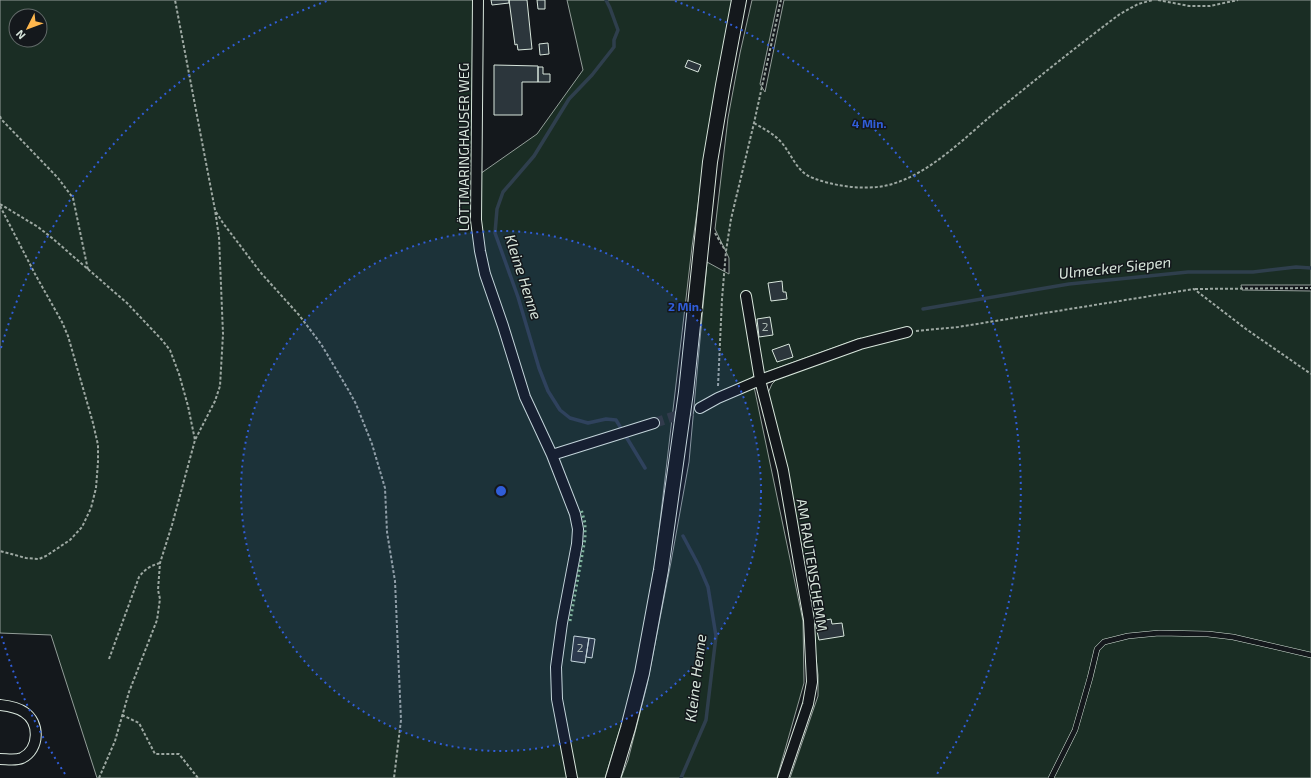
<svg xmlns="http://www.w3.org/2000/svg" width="1311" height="778" font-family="'Exo 2',sans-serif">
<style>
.green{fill:#1a2d24;stroke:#939e99;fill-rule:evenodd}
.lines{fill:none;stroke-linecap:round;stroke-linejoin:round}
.stream{stroke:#2f3f4d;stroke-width:3.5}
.building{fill:#2c363c;stroke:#d8e6dc}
.street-tunnel{stroke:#313739;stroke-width:10;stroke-dasharray:10 5;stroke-linecap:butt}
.lane-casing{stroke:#d8e6dc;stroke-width:6}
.street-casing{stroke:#d8e6dc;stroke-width:12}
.secondary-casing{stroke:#d8e6dc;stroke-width:16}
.path{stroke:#9da8a2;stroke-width:2;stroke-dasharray:3 2;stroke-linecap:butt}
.lane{stroke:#14181c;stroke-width:5}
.street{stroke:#14181c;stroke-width:10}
.secondary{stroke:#14181c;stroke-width:14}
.hedge{stroke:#8ac095;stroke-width:3;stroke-dasharray:2 3;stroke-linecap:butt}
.ring{fill:none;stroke:#305dd8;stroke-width:2;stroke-dasharray:2 4}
.labels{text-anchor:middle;stroke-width:3;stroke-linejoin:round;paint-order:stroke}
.number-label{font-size:12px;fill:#adbab4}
.street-label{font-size:14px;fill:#d8e6dc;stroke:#14181c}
.water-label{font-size:15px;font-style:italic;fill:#d8e6dc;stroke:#14181c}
.centre{fill:#305dd8;stroke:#14181c;stroke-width:2}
.ring-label{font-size:12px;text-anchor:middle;font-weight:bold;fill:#305dd8;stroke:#14181c;stroke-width:3;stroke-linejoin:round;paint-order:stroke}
</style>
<rect width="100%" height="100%" fill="#14181c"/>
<path class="green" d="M0 0H475L477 176 537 134 583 70 567 0H734L711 114 692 247 656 556 638 663 625 713 605 778H97L51 635 0 633ZM16 16H40V40H16Z
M752 0H778L760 84 765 92 784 0H1311V285H1241L1242 290 1311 291V778H790L818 696V675L813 632 768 393 772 384 779 377 860 349 861 338 752 377 803 621 804 683 777 778H621L628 760 647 685 671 562 689 462 707 262 729 274V258L715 229 728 118 740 53Z"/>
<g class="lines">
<path class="stream" d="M606 0 610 8 618 30 614 40V47L592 75 569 99 534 156 503 192 497 209 495 233 518 297 539 368 548 391 560 410 570 418 588 423 606 419 616 420 645 468
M923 309 1069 284 1188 272H1253L1296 267 1311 268
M681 778 706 720 716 636 708 587 699 566 683 536"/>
</g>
<path class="building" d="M491 0H510H509V3L492 5Z
M509 0H527L532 49 518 50 517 44 515 45Z
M537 0H545V9H538Z
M548 43 549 54 540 55 539 44Z
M688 60 701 65 698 72 685 67Z
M494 65 538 66V82H522V115H494Z
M538 67H543V74H550V82H538Z
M782 281 783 292H786L787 299 771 301 768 283Z
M770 317 773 335 759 337 757 319Z
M789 344 793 357 777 362 772 350Z
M831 619 832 624 842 623 844 636 819 640 815 622Z
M574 636 589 638 585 663 571 661Z
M589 638 595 639 592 658 586 657Z"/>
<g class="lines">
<path class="street-tunnel" d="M654 423 700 408"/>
<g class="lane-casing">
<path id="lane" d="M1051 778 1075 730 1090 678 1097 649 1104 642 1128 636 1159 633 1208 634 1233 637 1311 655"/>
</g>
<g class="street-casing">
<path id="street" d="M478 0 476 220 480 251 485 274 503 326 525 397 552 455 575 514 578 529 577 544 562 623 556 667 557 699 572 778
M746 296 760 380 860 344 907 332
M700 408 718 398 760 380 783 470 809 620 812 682 808 704 783 778
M552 455 654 423
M0 705C8 706 17 707 24 712 40 722 40 749 22 758 15 761 7 759 0 759"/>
</g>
<g class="secondary-casing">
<path id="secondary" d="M613 778 628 728 642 673 661 570 686 392 710 162 723 85 739 0"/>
</g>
<path class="path" d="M1158 0 1189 6H1210L1238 0
M0 116 1 119 58 178 73 198 88 270
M754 123C764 129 774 134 781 142 792 154 796 172 813 178 834 186 861 190 884 186 925 178 961 141 992 115 1034 81 1077 46 1120 14L1138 4 1153 0
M0 204 38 227 52 238 127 303 162 340 170 350 179 374 188 406 195 440
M0 206 35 274 62 322 68 336 93 423 98 445V462L96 488 91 508 82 527 70 540 46 556 39 559 26 558 0 551
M216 212 223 223 261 273 299 315 321 344 349 391 356 404 372 444 385 488 387 532 395 581 401 720 394 778
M715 233 725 250
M1195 289 1311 288
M916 331 958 327 1194 289 1246 329 1311 374
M718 386 722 299 726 251 731 219 754 123 781 0
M109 659 139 577C145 569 150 566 160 563
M122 715 139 723 155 754H179L198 778
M99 778 115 741 129 692 157 620 160 599 158 590 160 563 172 525 195 440 215 401 220 386 223 334 219 237 215 210 175 0"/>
<use href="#lane" class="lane"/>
<use href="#street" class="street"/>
<use href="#secondary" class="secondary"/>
<path class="hedge" d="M570 621 585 539V523L581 509"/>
</g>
<circle cx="501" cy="491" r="260" fill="#305dd8" fill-opacity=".12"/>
<g class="ring">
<circle cx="501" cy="491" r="260"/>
<path d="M65 774A520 520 0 0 1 1 634M1 348A520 520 0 0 1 327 1M675 1A520 520 0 0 1 937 774"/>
</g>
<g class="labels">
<g class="number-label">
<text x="765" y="331">2</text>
<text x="580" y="652">2</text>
</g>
<g class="street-label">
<text transform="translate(464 147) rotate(-90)" y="5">LÖTTMARINGHAUSER WEG</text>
<text transform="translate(812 565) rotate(81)" y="5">AM RAUTENSCHEMM</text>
</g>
<g class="water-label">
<text transform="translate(1115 268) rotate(-6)" y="5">Ulmecker Siepen</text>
<text transform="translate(523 277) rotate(72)" y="5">Kleine Henne</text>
<text transform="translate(696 678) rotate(-83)" y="5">Kleine Henne</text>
</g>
</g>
<circle cx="501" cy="491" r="6" class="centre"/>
<g class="ring-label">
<text x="869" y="128">4 Min.</text>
<text x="685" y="311">2 Min.</text>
</g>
<g transform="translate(28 28) rotate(228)"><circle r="19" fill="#14181c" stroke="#626a69"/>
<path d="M0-3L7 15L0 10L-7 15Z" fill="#ffb74d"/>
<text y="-6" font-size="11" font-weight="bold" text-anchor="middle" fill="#d8e6dc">N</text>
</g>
</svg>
